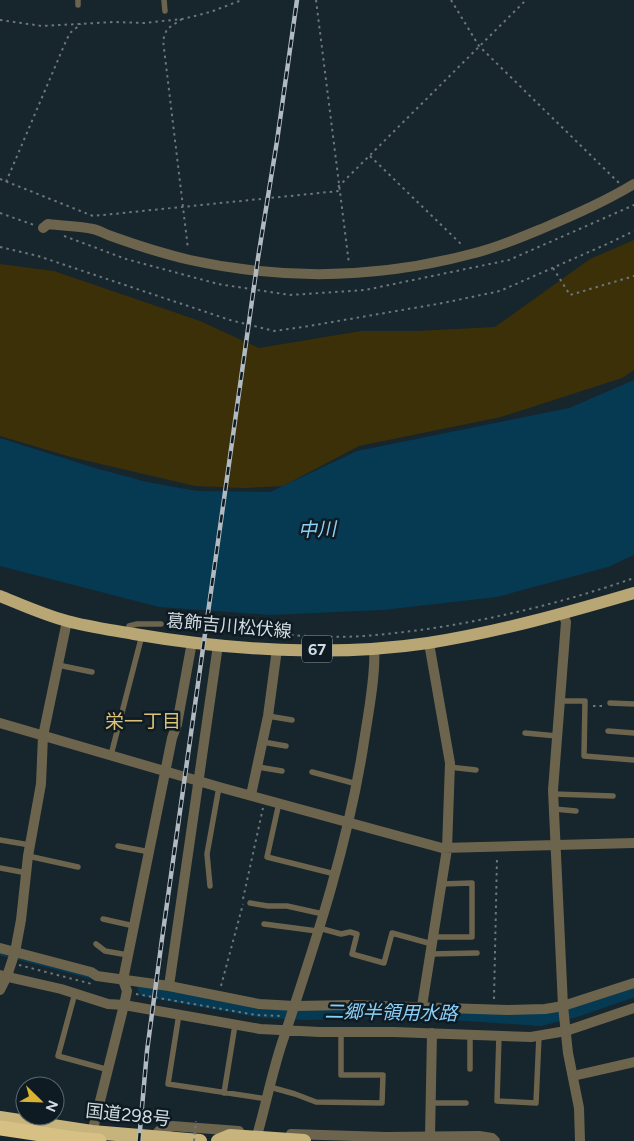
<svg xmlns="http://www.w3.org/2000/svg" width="634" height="1141" font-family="Figtree,'Noto Sans JP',sans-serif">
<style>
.green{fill:#3c3009}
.water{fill:#053a52}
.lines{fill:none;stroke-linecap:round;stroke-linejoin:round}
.stream{stroke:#053a52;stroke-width:2.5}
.river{stroke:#053a52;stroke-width:16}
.path{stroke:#6b767d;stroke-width:2;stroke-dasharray:2.5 4;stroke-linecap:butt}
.service{stroke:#6d644d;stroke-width:5.5}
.minor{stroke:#6d644d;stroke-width:10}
.tertiary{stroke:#6d644d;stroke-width:10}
.primary{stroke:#b8a674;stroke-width:12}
.trunk{stroke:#c7b37c;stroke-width:14}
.motorway{stroke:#d6c083;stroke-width:15}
.rail-casing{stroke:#b0bac0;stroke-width:4.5}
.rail{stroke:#0e1b23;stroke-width:2.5;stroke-dasharray:8;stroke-linecap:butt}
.path-bridge{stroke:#6b767d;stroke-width:2;stroke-dasharray:2.5 4;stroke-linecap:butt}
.minor-bridge{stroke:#6d644d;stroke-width:10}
.motorway-bridge{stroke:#d6c083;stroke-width:15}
.labels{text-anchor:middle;stroke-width:5;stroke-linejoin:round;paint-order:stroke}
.shield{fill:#0e1b23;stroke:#97a1a7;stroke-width:1}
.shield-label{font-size:16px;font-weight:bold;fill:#d2dbe0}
.street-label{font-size:18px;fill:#d2dbe0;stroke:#0e1b23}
.water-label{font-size:19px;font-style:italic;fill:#8ad0f8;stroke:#0e1b23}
.neighbourhood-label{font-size:19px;fill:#dcc176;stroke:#0e1b23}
</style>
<rect width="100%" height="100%" fill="#17252d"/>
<path class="green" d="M634 240V370L622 378 501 417 359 446 283 486 245 488 195 486 71 457 0 436V264L54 271 200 321 259 348 361 331H416L495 327 590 259Z"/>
<path class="water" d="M634 380V555L608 567 497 597 383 610 270 615 159 607 0 566V438L95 468 147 482 197 491 270 492 357 451 569 408Z"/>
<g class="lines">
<path class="stream" d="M0 954 10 957
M16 958 92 978"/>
<path class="river" d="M146 989 263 1010 306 1012 377 1010
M451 1012 540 1018 576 1009 634 989"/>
<path class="path" d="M316 0 349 264
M451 0 479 46 619 183
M182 19 167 29 163 40 188 249
M0 20 42 26 114 22 144 23 182 19 199 15 213 11 242 0
M370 156 463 246
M0 179 93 216 339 191
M6 182 66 41 70 33 81 24
M338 187 526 0
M0 213 34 225
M64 236 126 259 218 284 290 295 365 290 509 260 634 205
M0 247 38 256 230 320 274 331 303 327 443 303 500 291 607 244 634 231
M553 268 570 295 634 276
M168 625C203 630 238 633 274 634 304 636 334 638 364 636 455 629 548 608 634 578
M593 706H603
M243 899 263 808
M19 965 92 984
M221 986 243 904
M136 994 256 1015 281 1016
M494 999 497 857
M122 1115 164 1118"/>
<path class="service" d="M78 0V5
M164 0 165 11
M128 633 129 626 137 624H161
M58 665 92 672
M560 701H585L584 756 634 760
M610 703 634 704
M268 716 292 720
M608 731 634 733
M525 733 557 736
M263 742 286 746
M111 755 142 635
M258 767 282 771
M449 767 476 770
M312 772 357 784
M554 794 613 796
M279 803 267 857 335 874
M554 809 576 811
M0 840 30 845
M118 846 150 852
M28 856 78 867
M0 868 27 873
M210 886 207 854 219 787
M250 903 268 906H287L323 914
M103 919 134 926
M264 924 317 931
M319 928 341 934 350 932 357 934 352 954 384 963 392 933 432 944
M433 937H472V883L441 884
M96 944 105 951 128 955
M430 954 477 953
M75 993 58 1056 109 1070
M179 1014 168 1084 267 1099
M499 1035 497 1101 536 1103 539 1036
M470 1069V1034
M270 1087 295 1094 316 1102 382 1103 383 1075H341V1031
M224 1093 235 1025
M430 1103H466"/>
<path class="minor" d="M43 228 48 224C63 226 79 226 93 229 99 230 105 234 111 236 136 245 164 254 190 260 286 281 377 279 471 254 497 248 522 237 546 227 576 214 606 201 634 184
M0 723 219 787 442 848 634 843
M251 795 268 716 277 649
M0 948 91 972 97 976 169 986 259 1004 295 1006 350 1005 508 1010 545 1009 563 1006 634 983
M15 952 21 920 28 856 41 784 43 736 67 621
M0 975 61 989 108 1004 124 1005 260 1029 320 1032H394L531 1037 566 1031 634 1008
M123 980 172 738 177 724
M169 986 218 645
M0 990 7 976
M422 1006 447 849 450 763 429 643
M563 1006 553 790 566 622 563 614
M573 1076 634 1062
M258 1132C267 1100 273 1068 284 1037 317 938 350 838 365 735 369 710 376 672 374 648
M291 1134 386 1137 479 1136 492 1138 495 1141
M154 1137 159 1131 172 1126 239 1131
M430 1137 432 1033"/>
<path class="tertiary" d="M177 724 192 642
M563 1006 568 1053 579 1108 580 1141
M91 1137 124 1005 127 991 123 980"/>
<path class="primary" d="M0 596C22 605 44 615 67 621 89 627 112 630 134 634 227 650 335 657 428 643 498 632 566 613 634 593"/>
<path class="trunk" d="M0 1118 92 1132 200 1141
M218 1141 230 1136 304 1141"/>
<path class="motorway" d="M0 1128 75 1139"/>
<g class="rail-casing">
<path id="rail" d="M139 1141 147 1051 162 939 258 258 277 141 297 0"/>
</g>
<use href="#rail" class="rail"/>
<path class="path-bridge" d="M194 1141 196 1121"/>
<path class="minor-bridge" d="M7 976 15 952"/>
<path class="motorway-bridge" d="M75 1139 99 1141"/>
</g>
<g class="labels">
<rect class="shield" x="302" y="635.5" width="30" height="27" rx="4"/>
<g class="shield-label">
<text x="317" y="655">67</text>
</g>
<g class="street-label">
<text transform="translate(229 626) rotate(5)" y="6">葛飾吉川松伏線</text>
<text transform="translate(128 1115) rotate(6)" y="6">国道298号</text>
</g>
<g class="water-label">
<text transform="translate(317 529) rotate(-2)" y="7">中川</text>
<text transform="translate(391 1012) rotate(1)" y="7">二郷半領用水路</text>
</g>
<g class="neighbourhood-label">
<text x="143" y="728">栄一丁目</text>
</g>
</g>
<g transform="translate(40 1101) rotate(113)"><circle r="24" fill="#0e1b23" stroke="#5c686f"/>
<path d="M0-4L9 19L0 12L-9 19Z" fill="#dab333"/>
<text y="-8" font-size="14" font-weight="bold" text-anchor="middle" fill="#d2dbe0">N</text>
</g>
</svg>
